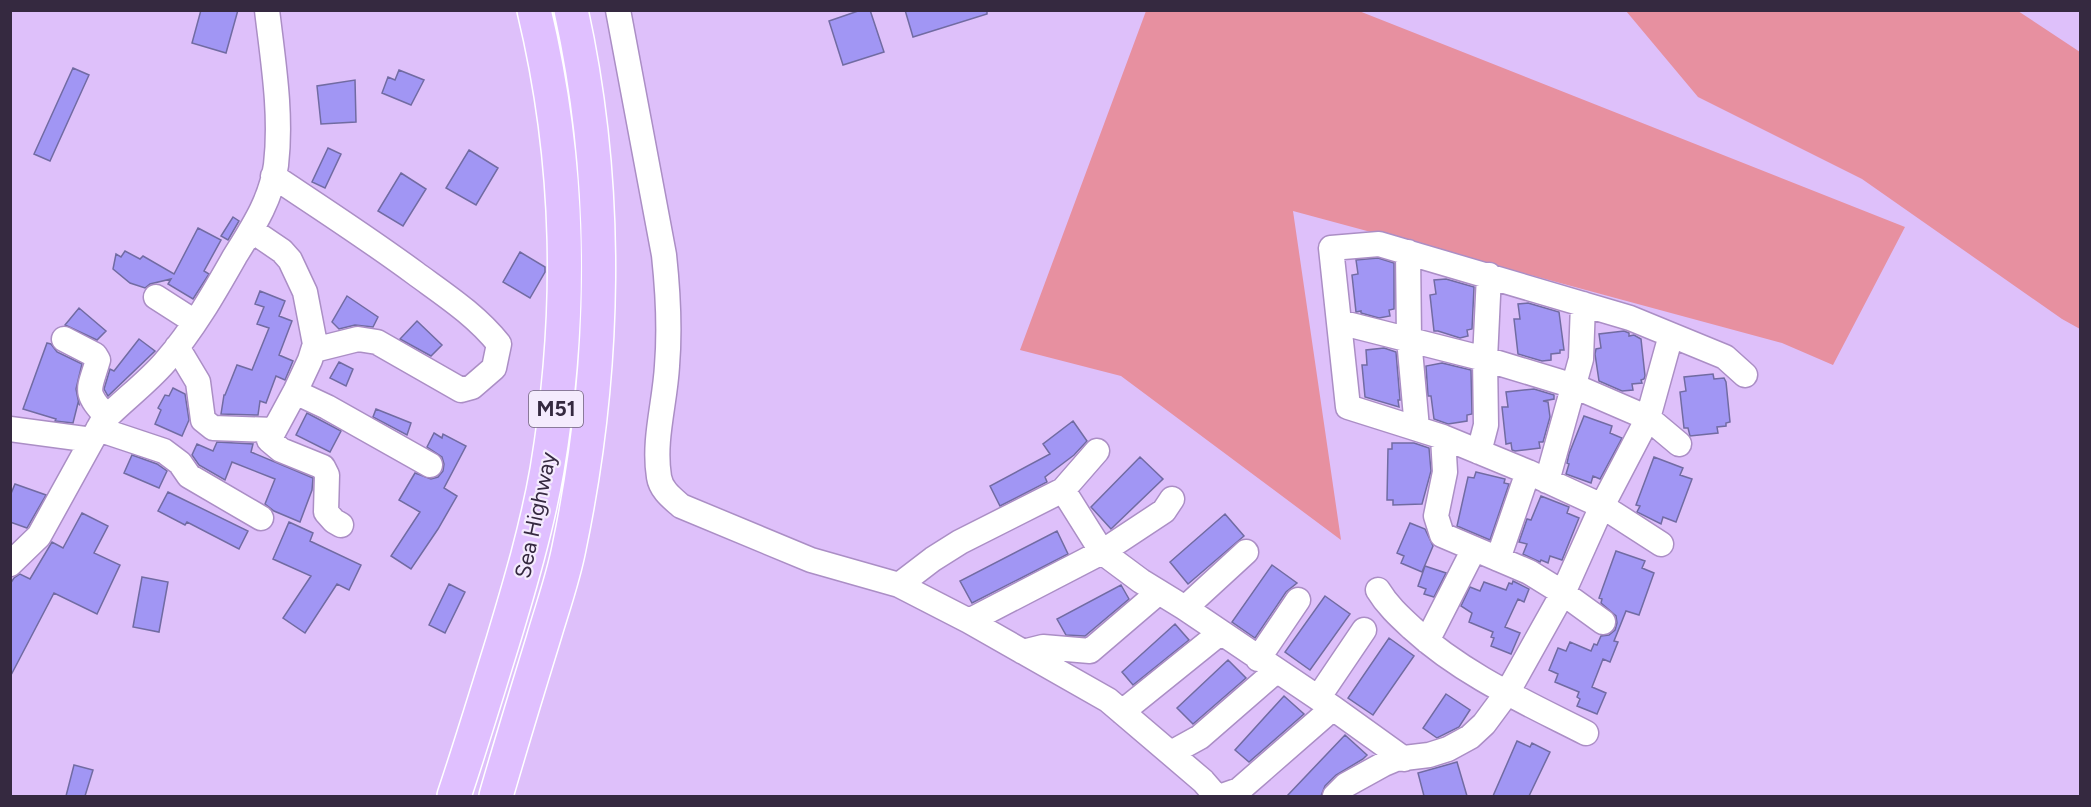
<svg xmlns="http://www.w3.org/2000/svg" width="2091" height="807" font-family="Figtree,sans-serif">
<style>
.green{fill:#e790a0}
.building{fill:#a196f4;stroke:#716ba2;stroke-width:1.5}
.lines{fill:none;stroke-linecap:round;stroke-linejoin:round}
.minor-casing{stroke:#ab8ec5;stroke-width:27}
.highway-casing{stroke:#fff;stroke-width:36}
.minor{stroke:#fff;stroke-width:24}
.highway{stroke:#e0c0ff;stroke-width:33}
.labels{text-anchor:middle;stroke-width:4.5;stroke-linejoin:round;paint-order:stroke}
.shield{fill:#f4ebfd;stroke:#6e6379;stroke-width:1.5}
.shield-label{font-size:21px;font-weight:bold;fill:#352940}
.street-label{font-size:22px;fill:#352940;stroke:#f4ebfd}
</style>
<rect width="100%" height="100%" fill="#dec0fa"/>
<path class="green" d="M1146 11H1359L1905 227 1833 365 1782 343 1293 211 1341 540 1121 376 1020 350Z
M1626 11H2018L2080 52V329L2062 319 1862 179 1698 97Z"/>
<path class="building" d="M201 10H238L226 53 192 43Z
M861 10H870L884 52 843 65 829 21Z
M905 10H987V14L913 37Z
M73 68 89 75 50 161 34 154Z
M399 70 424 80 411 105 382 93 388 77 395 80Z
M355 80 356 122 321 124 317 86Z
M328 148 341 154 325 188 312 182Z
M469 150 498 168 476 205 446 188Z
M401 173 426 189 403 226 378 211Z
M233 217 239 221 228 240 221 236Z
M198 228 221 240 204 271 209 274 193 299 168 284 171 279 150 284 145 288 130 283 113 269 116 254 121 257 125 251 140 259 143 256 174 274Z
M520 252 545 267V272L530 298 503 282Z
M1378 258 1394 263V309L1389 310 1390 316 1379 318 1361 313V311L1356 312 1352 275 1358 274 1356 260Z
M1446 279 1474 287 1472 329 1467 330 1468 336 1460 338 1438 331H1434L1430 295 1436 294 1434 280Z
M260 291 285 301 279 316 292 321 279 355 293 361 285 380 276 376 266 403 260 401 258 415 221 414 224 395H225L237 365 252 370 269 328 257 324 264 307 255 304Z
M347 296 378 317 373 327 355 325 339 329 332 322Z
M1528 303 1559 312 1564 350H1560V353L1551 354V360L1542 361 1518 354 1514 319H1520L1518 304Z
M79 308 106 331 97 340 65 325Z
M417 321 442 345 431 356 400 339Z
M1624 331 1629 333V336L1634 335 1641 339 1645 376 1644 379 1641 380 1642 383 1632 384 1633 390 1622 391 1599 381 1595 354 1596 349 1601 348 1599 334Z
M139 339 155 351 108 396 104 389 110 369 114 371Z
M47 343 51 344 57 352 82 364 76 389 79 404 78 403 73 423 55 421 56 419 23 409Z
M1384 348 1396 352 1400 400H1398L1399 407 1365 397 1362 365H1367L1366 350Z
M339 362 353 369 346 386 330 378Z
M1442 363 1471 370 1472 414 1467 415V421L1448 424 1434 419 1431 396H1428L1426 366Z
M1713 374 1714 379 1724 378 1726 382 1730 422 1726 423V426L1717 427 1718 433 1690 436 1688 428H1684L1680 392 1686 391 1684 377Z
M173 388 185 394 189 420 182 436 155 424 161 410 158 408 165 395 169 396Z
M1534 389 1554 395V399L1543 401 1548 402 1550 417 1543 442H1539L1540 448 1515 451 1512 450 1511 443 1506 444 1502 407H1508L1506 392Z
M376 409 411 423 407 435 373 417Z
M307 413 341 431 330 452 296 435Z
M1584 416 1612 426 1610 433 1622 438 1600 479 1593 476 1591 483 1566 474 1569 464 1567 463 1569 454Z
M1073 421 1087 441 1074 455 1045 477 1047 482 1000 506 990 486 1050 454 1043 444Z
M434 433 442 438 443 434 466 446 444 488 457 496 438 529 411 569 391 556 420 512 399 500 415 473 431 479 438 477 443 471 444 464 442 457 427 447Z
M217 442 253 444 251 452 313 478 312 490 300 522 274 511 265 504 275 479 232 462 225 480 199 465 192 455 197 444 213 451Z
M1392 443H1414L1429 448 1431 471 1422 504 1393 505V500H1387L1388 449H1392Z
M132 455 157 464 167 471 159 488 124 473Z
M1140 457 1163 479 1111 529 1091 507Z
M1654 457 1683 468 1680 475 1692 479 1676 522 1663 517 1661 524 1637 512 1640 506 1636 505Z
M1476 472 1505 479 1504 483 1509 484 1490 540 1457 526 1468 477 1474 478Z
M15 484 46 495 27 528 10 522V496Z
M168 492 248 531 239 549 187 522 185 525 158 511Z
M1541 496 1569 507 1567 513 1579 518 1562 560 1550 556 1548 563 1541 560 1540 562 1523 554 1527 544 1519 542 1527 519 1531 520Z
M82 513 108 526 94 553 120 565 97 614 54 593 10 677V584L14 578 20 574 30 579 52 542 63 548Z
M1225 514 1244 536 1188 584 1170 562Z
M289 522 313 533 310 541 361 565 349 590 337 584 305 633 283 618 311 576 273 559Z
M1410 523 1425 529 1433 546 1422 572 1401 563 1404 556 1397 553Z
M1057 531 1068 554 972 603 960 581Z
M1616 551 1645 561 1642 568 1654 573 1639 615 1626 611 1614 641 1618 642 1610 662 1603 659 1592 687 1606 693 1597 714 1577 706 1580 699 1577 697 1579 692 1555 682 1558 674 1549 670 1558 648 1566 651 1570 642 1591 651 1594 644 1597 645 1601 636 1609 635 1615 630 1617 623 1616 616 1601 603 1602 599 1599 598Z
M1272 565 1297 583 1286 592 1255 638 1232 622Z
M1425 566 1446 573 1434 597 1424 594 1426 589 1418 586Z
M142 577 168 582 159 632 133 627Z
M1513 581 1529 589 1524 602 1518 599 1505 627 1520 633 1511 654 1491 646 1494 638 1491 637 1493 632 1469 622 1472 613 1461 606 1470 587 1480 591 1484 582 1506 590 1509 583 1512 584Z
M449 584 465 592 445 633 429 625Z
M1121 585 1129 599 1085 636 1066 635 1057 619Z
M1325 596 1350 614 1310 670 1285 652Z
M1175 624 1189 640 1133 685 1122 672Z
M1389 638 1414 656 1373 715 1348 698Z
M1228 660 1246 678 1193 724 1177 708Z
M1446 694 1470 710 1459 727 1437 738 1423 728Z
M1284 696 1304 714 1249 762 1235 750Z
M1345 735 1367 755 1363 759 1336 775 1325 786 1321 796H1287Z
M1517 741 1530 747 1532 743 1550 752 1529 796H1493Z
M1457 762 1467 796H1424L1418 773Z
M74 765 93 770 85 796H66Z"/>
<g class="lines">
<g class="minor-casing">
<path id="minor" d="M618 10 664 255C668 292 670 329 667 366 665 403 653 440 659 477 661 490 672 498 681 506L811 560 899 585 969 621 1108 700 1203 781 1216 796
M273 176C321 208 369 239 415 273 445 295 476 315 499 344L494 368 472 387 461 390 377 342 358 339 314 350
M251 230 282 251 290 260 305 292 315 344 310 360 295 392 269 440 281 450 323 467 327 475 326 512 334 521 341 525
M1408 252 1409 339 1417 428
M156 297 195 322
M1339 322 1485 359 1574 386 1648 418 1679 444
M64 339 95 355 98 360C89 391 83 391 107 417
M177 347 198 382 203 420 213 428 273 430
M295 392 327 407 430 465
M10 429 92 440
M98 429 164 451 180 463 189 476 261 518
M1443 437 1445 472 1436 516 1442 535 1529 572 1563 593 1603 622
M1479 452 1486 425 1485 359 1489 275
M1547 481 1581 359 1583 304
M1172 499 1164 511 1102 552 1141 581 1185 608 1333 708 1404 759
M1661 544 1602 506 1528 472 1443 437 1348 407 1331 248 1379 244 1630 318 1725 357 1745 375
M1498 559 1528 472
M10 564 39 536 102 422C122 401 146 384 165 362 193 330 214 293 235 256 253 227 271 200 276 165 282 114 273 61 267 10
M899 585 933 559 960 542 1063 490 1097 451
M1378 590C1387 605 1399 616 1412 628 1462 674 1525 702 1586 733
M1185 608 1246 552
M969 621 1102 552 1063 490
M1427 641 1474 549
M1023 652 1043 647 1090 651 1159 592
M1258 659 1298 600
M1318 698 1364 630
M1122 712 1220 633
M1171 753 1200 737 1276 671
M1222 796 1239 790 1333 708
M1335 796 1346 785 1384 764 1396 759 1429 755 1448 749 1470 737 1484 724 1507 693 1563 593 1602 506 1648 418 1671 335"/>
</g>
<g class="highway-casing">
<path id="highway" d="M454 796C471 745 487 693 503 641 520 585 537 527 547 470 573 314 571 164 534 10
M496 796C511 744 527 692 543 640 552 609 563 579 569 548 606 371 610 187 571 10"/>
</g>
<use href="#minor" class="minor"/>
<use href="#highway" class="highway"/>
</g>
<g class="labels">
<rect class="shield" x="529" y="391" width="54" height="36" rx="4.5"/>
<g class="shield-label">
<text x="556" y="416">M51</text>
</g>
<g class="street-label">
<text transform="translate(535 515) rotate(-78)" y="8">Sea Highway</text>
</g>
</g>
<rect width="2091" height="807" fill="none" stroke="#352940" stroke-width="24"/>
</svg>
